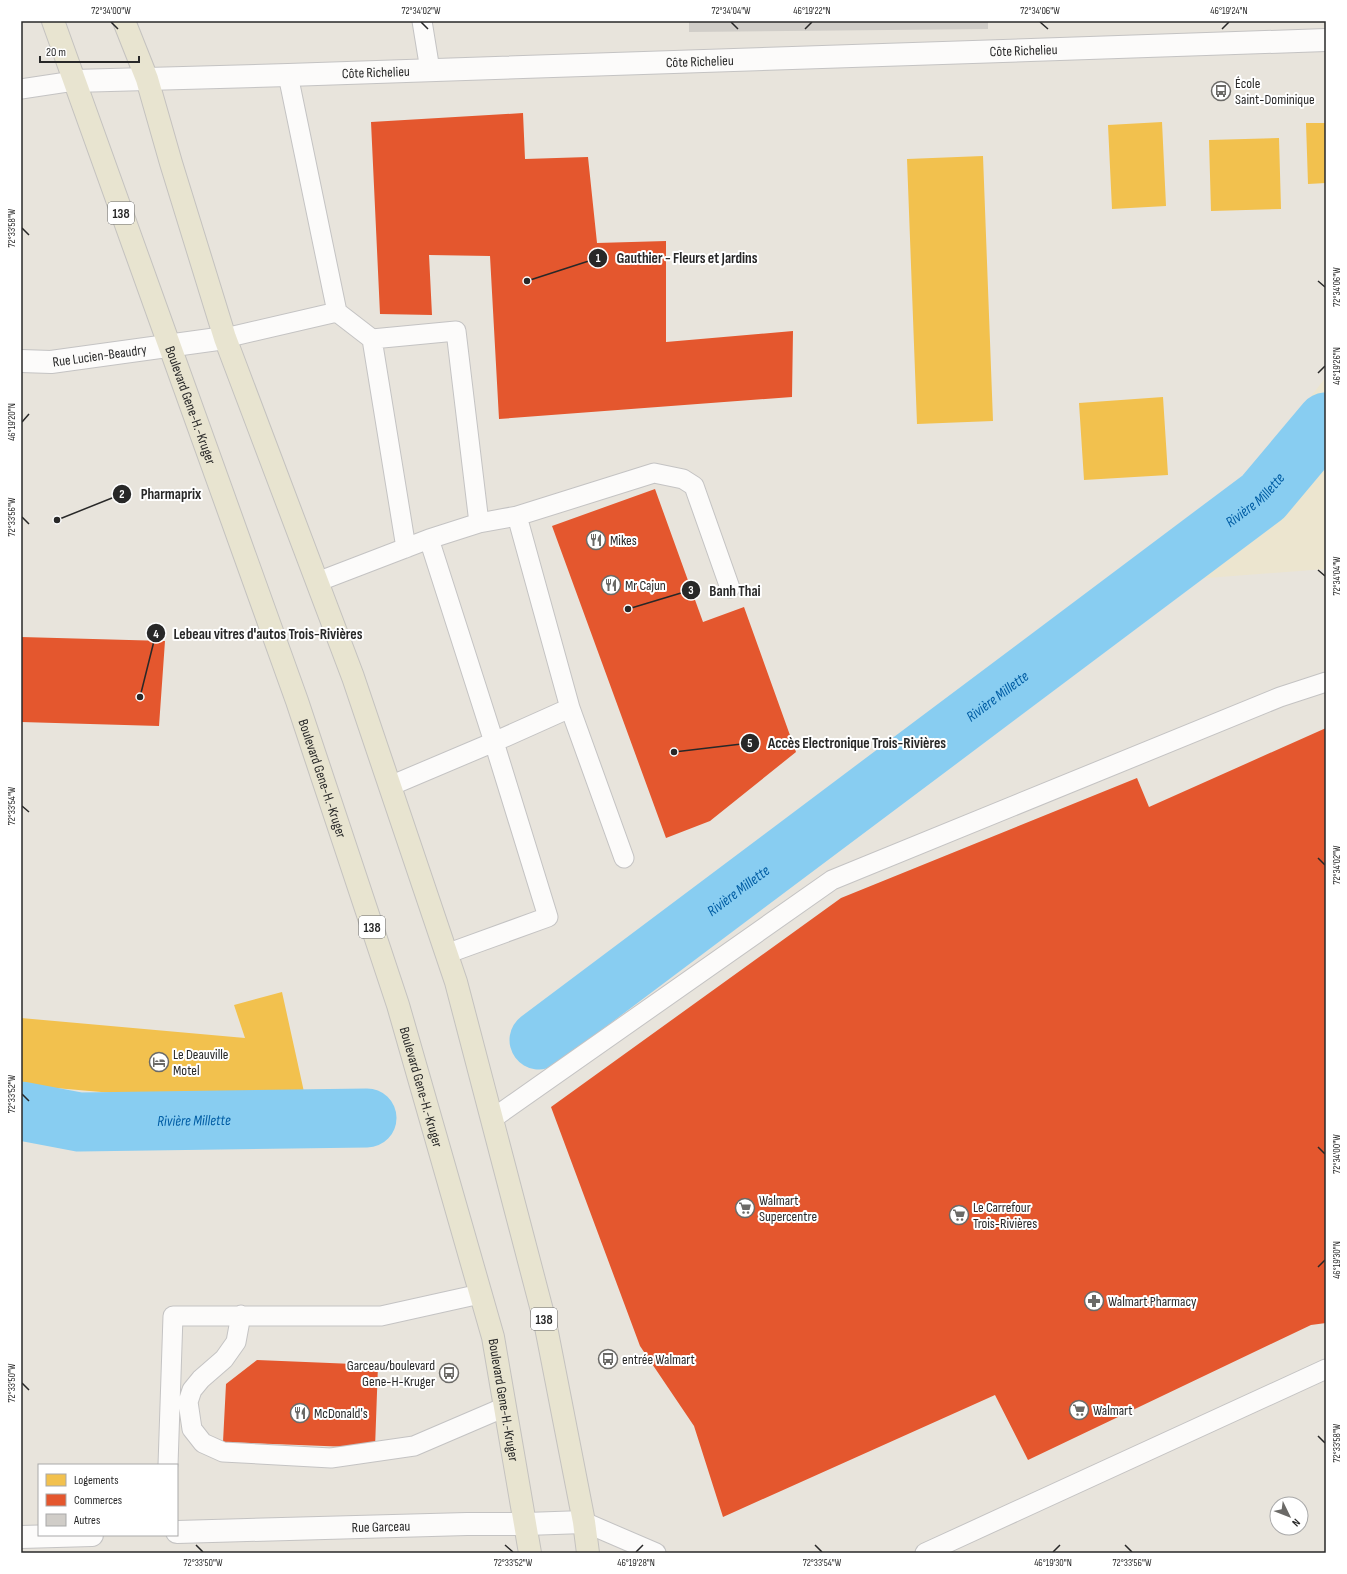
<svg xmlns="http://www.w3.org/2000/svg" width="1347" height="1574" font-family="'Sofia Sans Condensed',sans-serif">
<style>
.education{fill:#ece5cf}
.homes{fill:#f2c14e}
.shops{fill:#e4572e}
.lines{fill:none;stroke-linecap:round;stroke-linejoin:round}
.river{stroke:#88cdf1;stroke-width:59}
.building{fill:#d0cdc8}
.service-casing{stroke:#c4c3c3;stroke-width:21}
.minor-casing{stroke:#c4c3c3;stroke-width:24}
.tertiary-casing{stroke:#c4c3c3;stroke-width:24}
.primary-casing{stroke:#c4c2bf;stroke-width:24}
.service{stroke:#fcfbfa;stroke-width:19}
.minor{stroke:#fcfbfa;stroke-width:22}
.tertiary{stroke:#fcfbfa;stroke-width:22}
.primary{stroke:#e8e4d0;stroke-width:22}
.ticks{fill:none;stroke:#282828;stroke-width:1.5}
.labels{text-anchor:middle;stroke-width:4;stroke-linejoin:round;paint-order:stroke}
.shield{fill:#fff;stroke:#686868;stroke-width:1}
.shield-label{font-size:13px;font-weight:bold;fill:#282828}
.street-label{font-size:14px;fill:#282828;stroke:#fff}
.poi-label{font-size:14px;fill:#282828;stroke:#fff;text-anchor:start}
.water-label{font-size:15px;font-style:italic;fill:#005da4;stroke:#fff}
.leader{fill:none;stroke:#282828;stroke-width:1.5}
.callout-dot{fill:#282828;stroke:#fff;stroke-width:1.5}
.mark-label{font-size:12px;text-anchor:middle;font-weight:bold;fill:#fff}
.callout-label{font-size:15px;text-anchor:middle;font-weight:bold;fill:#282828;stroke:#fff;stroke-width:4;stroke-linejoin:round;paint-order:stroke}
.neatline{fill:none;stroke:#282828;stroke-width:1.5}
.ticks-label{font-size:10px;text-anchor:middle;fill:#282828}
</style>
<rect width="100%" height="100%" fill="#e8e4dc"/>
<path class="education" d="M1326 377V569L1168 581Z"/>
<path class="homes" d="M1162 122 1166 206 1112 209 1108 125Z
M1306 123H1326V183L1308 184Z
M1279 138 1281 209 1211 211 1209 140Z
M983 156 993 421 917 424 907 159Z
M1163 397 1168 475 1084 480 1079 403Z
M282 992 308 1110 21 1085V1018L245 1038 234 1005Z"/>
<path class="shops" d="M523 113 525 159 588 157 597 243 666 241V342L793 331 792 397 499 419 490 256 429 255 432 315 380 314 371 122Z
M655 489 703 622 744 607 796 752 710 821 666 838 552 526Z
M21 637 165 641 159 726 21 722Z
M1326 728V1323L1311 1325 1028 1460 995 1395 723 1517 694 1426 640 1346 551 1107 841 898 1137 778 1149 807Z
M257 1360 378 1365 375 1448 223 1442 226 1384Z"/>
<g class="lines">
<g class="river">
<path id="s1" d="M539 1040 1263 497 1326 422"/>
<path id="s2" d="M21 1111 79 1122 367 1118"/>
</g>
</g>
<path class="building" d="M689 21H988V29L689 32Z"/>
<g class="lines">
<g class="service-casing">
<path id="service" d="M422 21 430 70
M288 75 337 312 372 339
M21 89 74 81
M225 338 337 312
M517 516 654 473 683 479 694 486 730 588
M429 539 494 742 570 708 624 858
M406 548 372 339 456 331 479 523
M317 582 429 539 479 523 517 516 570 708
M390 786 494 742 548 917 446 954
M492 1119 832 880 1280 697 1326 682
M241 1315 236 1342 224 1359 201 1379 192 1390 188 1402 192 1429 203 1443 223 1452 331 1458 414 1446 505 1407
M168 1465 173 1316H381L480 1294
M584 1522 656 1553
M925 1553 1326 1369"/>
</g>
<g class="minor-casing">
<g id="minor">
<path id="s3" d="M21 361 51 362 225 338"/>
<path id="s4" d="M177 1532 467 1524H526L584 1522"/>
<path d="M21 1537 92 1535"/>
</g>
</g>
<g class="tertiary-casing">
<g id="tertiary">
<path id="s5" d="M74 81 288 75 1326 40"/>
</g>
</g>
<g class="primary-casing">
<g id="primary">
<path id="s6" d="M53 21 297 701 398 1005 493 1337 530 1553"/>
<path d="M124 21 147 79 171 163 225 338 353 677 456 982 545 1322 584 1522 588 1553"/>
</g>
</g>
<use href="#service" class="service"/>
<use href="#minor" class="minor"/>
<use href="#tertiary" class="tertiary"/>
<use href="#primary" class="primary"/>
</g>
<path class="ticks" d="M111 22 118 29M421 22 428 29M731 22 738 29M1040 22 1048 29M805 29 812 22M1222 29 1229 22M22 228 29 235M1318 281 1325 287M1318 373 1325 366M22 422 29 414M22 517 29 524M1318 570 1325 576M22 806 29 812M1318 858 1325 865M22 1094 29 1101M1318 1147 1325 1154M1318 1267 1325 1260M22 1383 29 1390M1318 1436 1325 1443M196 1545 203 1552M505 1545 513 1552M815 1545 822 1552M1125 1545 1132 1552M636 1552 643 1545M1053 1552 1060 1545"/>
<defs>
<g id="bus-ring" transform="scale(1)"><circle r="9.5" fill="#fff" stroke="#6b6a67" stroke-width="1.5"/><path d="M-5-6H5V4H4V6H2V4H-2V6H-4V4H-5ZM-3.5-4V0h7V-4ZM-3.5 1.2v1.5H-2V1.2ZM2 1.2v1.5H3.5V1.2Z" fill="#6b6a67"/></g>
<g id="restaurant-ring" transform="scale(1)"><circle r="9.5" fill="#fff" stroke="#6b6a67" stroke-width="1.5"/><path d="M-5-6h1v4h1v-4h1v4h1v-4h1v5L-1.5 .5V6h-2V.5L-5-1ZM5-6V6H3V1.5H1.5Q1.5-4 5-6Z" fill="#6b6a67"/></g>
<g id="hotel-ring" transform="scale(1)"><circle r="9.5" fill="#fff" stroke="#6b6a67" stroke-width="1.5"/><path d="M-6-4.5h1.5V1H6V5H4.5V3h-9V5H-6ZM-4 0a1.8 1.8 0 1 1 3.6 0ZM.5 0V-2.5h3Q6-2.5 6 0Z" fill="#6b6a67"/></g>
<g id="supermarket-ring" transform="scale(1)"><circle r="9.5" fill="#fff" stroke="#6b6a67" stroke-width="1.5"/><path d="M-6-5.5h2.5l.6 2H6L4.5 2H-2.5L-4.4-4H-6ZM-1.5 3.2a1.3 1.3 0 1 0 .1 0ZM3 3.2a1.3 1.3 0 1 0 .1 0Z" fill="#6b6a67"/></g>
<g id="pharmacy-ring" transform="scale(1)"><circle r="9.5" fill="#fff" stroke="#6b6a67" stroke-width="1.5"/><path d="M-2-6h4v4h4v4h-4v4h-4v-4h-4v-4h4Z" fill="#6b6a67"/></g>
</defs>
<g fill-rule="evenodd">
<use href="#bus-ring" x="1221" y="91"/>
<use href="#restaurant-ring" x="596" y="540"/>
<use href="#restaurant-ring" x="611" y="585"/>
<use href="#hotel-ring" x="159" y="1062"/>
<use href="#supermarket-ring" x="745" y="1208"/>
<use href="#supermarket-ring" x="959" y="1215"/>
<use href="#pharmacy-ring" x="1094" y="1301"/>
<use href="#bus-ring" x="608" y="1359"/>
<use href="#bus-ring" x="449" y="1373"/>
<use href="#supermarket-ring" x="1079" y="1410"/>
<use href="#restaurant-ring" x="300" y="1413"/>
</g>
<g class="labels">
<g class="shield">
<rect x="108" y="202" width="26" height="22" rx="3"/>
<rect x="359" y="916" width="26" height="22" rx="3"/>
<rect x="531" y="1308" width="26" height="22" rx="3"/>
</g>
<g class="shield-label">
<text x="121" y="218">138</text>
<text x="372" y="932">138</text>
<text x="544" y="1324">138</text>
</g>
<g class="street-label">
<text dy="5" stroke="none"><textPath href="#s5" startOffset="950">Côte Richelieu</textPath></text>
<text dy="5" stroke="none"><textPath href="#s5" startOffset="626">Côte Richelieu</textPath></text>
<text dy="5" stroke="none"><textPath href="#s5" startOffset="302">Côte Richelieu</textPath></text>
<text dy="5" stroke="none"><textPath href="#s3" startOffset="79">Rue Lucien-Beaudry</textPath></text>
<text dy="5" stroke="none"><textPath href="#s6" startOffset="408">Boulevard Gene-H.-Kruger</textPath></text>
<text dy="5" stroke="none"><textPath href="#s6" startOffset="804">Boulevard Gene-H.-Kruger</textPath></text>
<text dy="5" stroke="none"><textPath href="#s6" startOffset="1128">Boulevard Gene-H.-Kruger</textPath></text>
<text dy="5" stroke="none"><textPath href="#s6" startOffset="1452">Boulevard Gene-H.-Kruger</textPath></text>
<text dy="5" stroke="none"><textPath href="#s4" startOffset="204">Rue Garceau</textPath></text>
</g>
<g class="poi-label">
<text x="1235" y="88">École<tspan x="1235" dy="16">Saint-Dominique</tspan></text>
<text x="610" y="545">Mikes</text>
<text x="625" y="590">Mr Cajun</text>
<text x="173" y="1059">Le Deauville<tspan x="173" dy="16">Motel</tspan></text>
<text x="759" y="1205">Walmart<tspan x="759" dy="16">Supercentre</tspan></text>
<text x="973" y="1212">Le Carrefour<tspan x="973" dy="16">Trois-Rivières</tspan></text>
<text x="1108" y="1306">Walmart Pharmacy</text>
<text x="622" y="1364">entrée Walmart</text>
<text x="435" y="1370" text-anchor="end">Garceau/boulevard<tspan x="435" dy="16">Gene-H-Kruger</tspan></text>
<text x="1093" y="1415">Walmart</text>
<text x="314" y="1418">McDonald's</text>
</g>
<g class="water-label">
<text dy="5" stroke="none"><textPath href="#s1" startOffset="897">Rivière Millette</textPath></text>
<text dy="5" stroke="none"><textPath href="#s1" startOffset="573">Rivière Millette</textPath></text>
<text dy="5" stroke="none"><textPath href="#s1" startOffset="249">Rivière Millette</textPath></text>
<text dy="5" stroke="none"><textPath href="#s2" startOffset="174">Rivière Millette</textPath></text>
</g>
</g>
<path class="leader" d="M527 281L598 258M57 520L122 494M628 609L691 590M140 697L156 633M674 752L750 743"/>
<g class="callout-dot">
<circle cx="527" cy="281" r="4"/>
<circle cx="57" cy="520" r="4"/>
<circle cx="628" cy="609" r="4"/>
<circle cx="140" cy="697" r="4"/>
<circle cx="674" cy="752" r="4"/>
<circle cx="598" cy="258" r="10"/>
<circle cx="122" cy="494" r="10"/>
<circle cx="691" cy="590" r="10"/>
<circle cx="156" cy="633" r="10"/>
<circle cx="750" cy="743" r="10"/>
</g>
<g class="mark-label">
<text x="598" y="262">1</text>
<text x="122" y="498">2</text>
<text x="691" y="594">3</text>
<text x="156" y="638">4</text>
<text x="750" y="747">5</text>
</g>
<g class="callout-label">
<text x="687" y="263">Gauthier - Fleurs et Jardins</text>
<text x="171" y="499">Pharmaprix</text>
<text x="735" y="596">Banh Thai</text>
<text x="268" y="639">Lebeau vitres d'autos Trois-Rivières</text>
<text x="857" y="748">Accès Electronique Trois-Rivières</text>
</g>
<rect width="1347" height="1574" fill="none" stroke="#ffffff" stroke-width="44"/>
<rect x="38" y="1464" width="140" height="72" fill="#ffffff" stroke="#a9a9a9"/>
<rect x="46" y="1474" width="20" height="12" fill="#f2c14e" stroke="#a9a9a9"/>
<text x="74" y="1484" font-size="12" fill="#282828">Logements</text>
<rect x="46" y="1494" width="20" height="12" fill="#e4572e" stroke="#a9a9a9"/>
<text x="74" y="1504" font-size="12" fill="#282828">Commerces</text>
<rect x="46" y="1514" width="20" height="12" fill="#d0cdc8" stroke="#a9a9a9"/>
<text x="74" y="1524" font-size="12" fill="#282828">Autres</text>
<g transform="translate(1289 1516) rotate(133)"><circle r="19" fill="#ffffff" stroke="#a9a9a9"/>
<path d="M0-3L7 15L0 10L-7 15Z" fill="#6b6a67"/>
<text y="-6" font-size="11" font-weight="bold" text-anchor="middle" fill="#282828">N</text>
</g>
<path d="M40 56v6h99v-6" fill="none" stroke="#282828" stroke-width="2"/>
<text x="46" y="56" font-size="12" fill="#282828" stroke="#ffffff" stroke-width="3" paint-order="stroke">20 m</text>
<rect x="22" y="22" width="1303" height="1530" class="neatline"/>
<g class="ticks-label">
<text x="111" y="14">72°34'00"W</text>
<text x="421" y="14">72°34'02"W</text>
<text x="731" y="14">72°34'04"W</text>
<text x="812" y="14">46°19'22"N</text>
<text x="1040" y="14">72°34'06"W</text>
<text x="1229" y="14">46°19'24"N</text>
<text transform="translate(11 228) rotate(-90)" y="4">72°33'58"W</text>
<text transform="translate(1336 287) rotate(-90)" y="4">72°34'06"W</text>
<text transform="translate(1336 366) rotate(-90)" y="4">46°19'26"N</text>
<text transform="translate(11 422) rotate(-90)" y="4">46°19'20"N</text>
<text transform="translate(11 517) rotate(-90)" y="4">72°33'56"W</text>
<text transform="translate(1336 576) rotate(-90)" y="4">72°34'04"W</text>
<text transform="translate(11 806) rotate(-90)" y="4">72°33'54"W</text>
<text transform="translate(1336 865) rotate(-90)" y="4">72°34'02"W</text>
<text transform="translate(11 1094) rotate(-90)" y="4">72°33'52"W</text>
<text transform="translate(1336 1154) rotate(-90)" y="4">72°34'00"W</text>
<text transform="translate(1336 1260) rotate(-90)" y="4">46°19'30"N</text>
<text transform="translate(11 1383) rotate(-90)" y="4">72°33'50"W</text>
<text transform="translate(1336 1443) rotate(-90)" y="4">72°33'58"W</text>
<text x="203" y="1566">72°33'50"W</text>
<text x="513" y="1566">72°33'52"W</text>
<text x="636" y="1566">46°19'28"N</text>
<text x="822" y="1566">72°33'54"W</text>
<text x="1053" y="1566">46°19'30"N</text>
<text x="1132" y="1566">72°33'56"W</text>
</g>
</svg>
